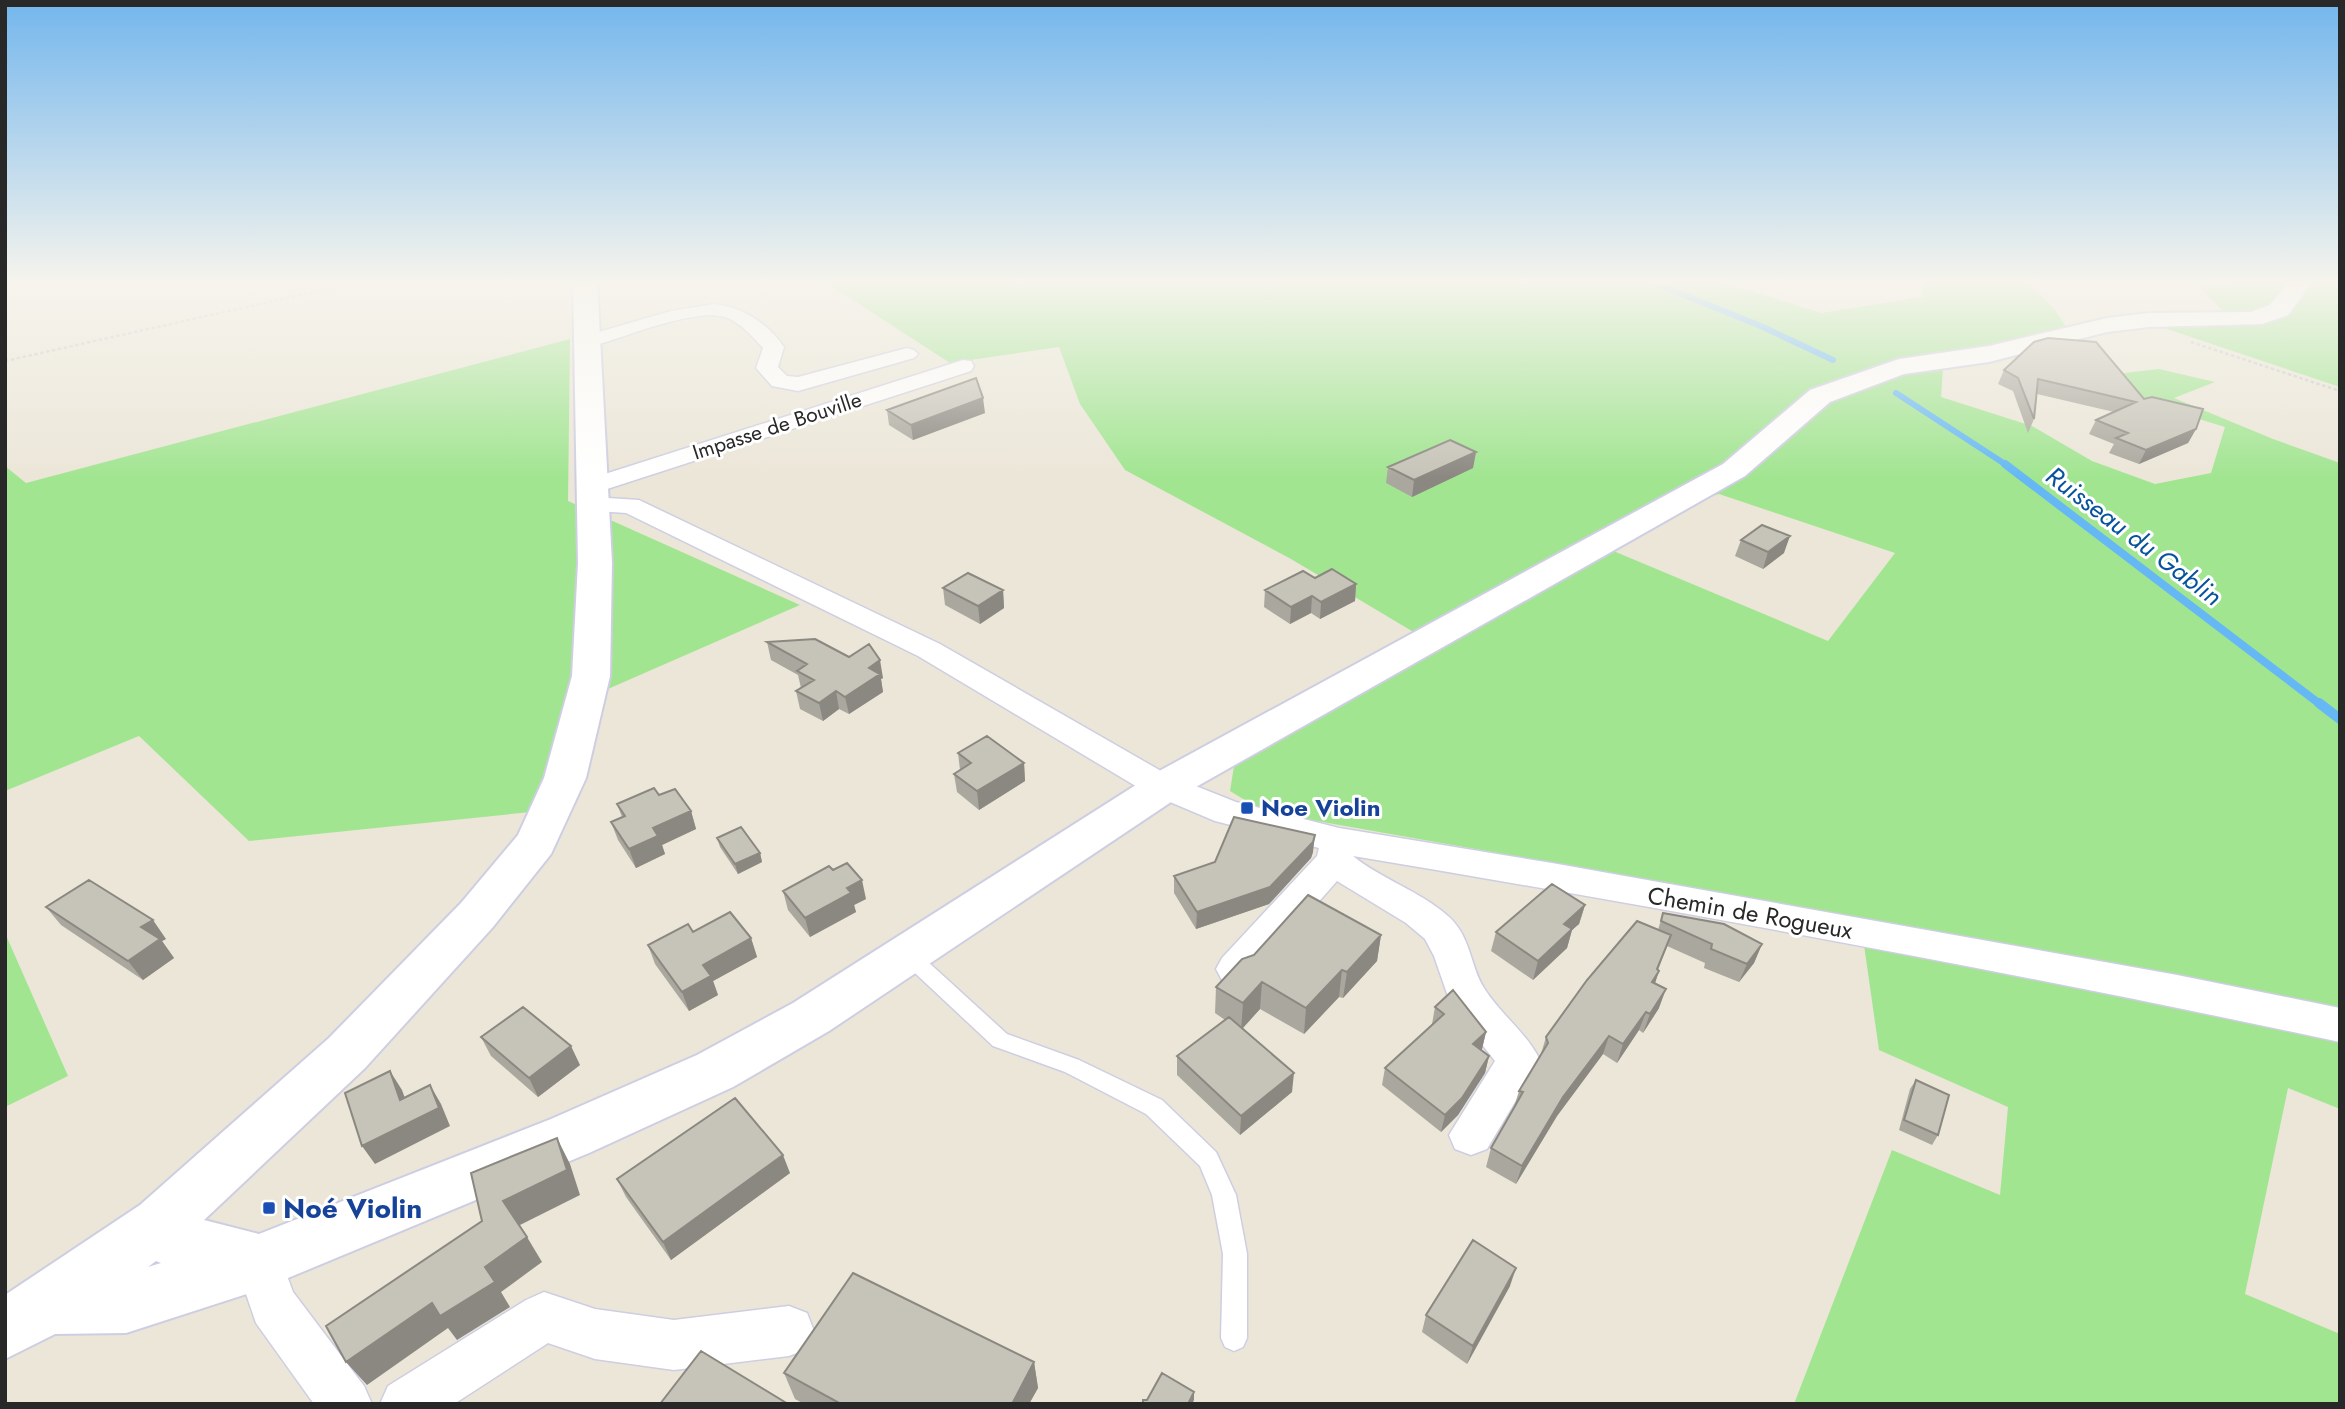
<svg xmlns="http://www.w3.org/2000/svg" width="2345" height="1409" font-family="Jost,sans-serif">
<style>
.green{fill:#a1e591;fill-rule:evenodd}
.lines{fill:none;stroke-linecap:round;stroke-linejoin:round}
.stream-far2{stroke:#65b8f4;stroke-width:6}
.stream-far1{stroke:#65b8f4;stroke-width:8}
.stream{stroke:#65b8f4;stroke-width:10}
.lane-casing{stroke:#cecee2;stroke-width:3}
.street-casing{stroke:#cecee2;stroke-width:3}
.secondary-casing{stroke:#cecee2;stroke-width:4}
.path{stroke:#cbcbcb;stroke-width:2.5;stroke-dasharray:3.5 2.5;stroke-linecap:butt}
.lane{fill:#fff;fill-rule:evenodd}
.street{fill:#fff;fill-rule:evenodd}
.secondary{fill:#fff;fill-rule:evenodd}
.wall{fill:#aaa89e}
.shaded-wall{fill:#8b8881}
.building{fill:#c6c3b8;stroke:#8b8881;stroke-width:2}
.transit-dot{fill:#1a4fb4;stroke:#fff;stroke-width:2.5}
.labels{text-anchor:middle;stroke-width:6;stroke-linejoin:round;paint-order:stroke}
.far-street-label{font-size:21px;fill:#282828;stroke:#fff}
.transit-label{font-size:24px;font-weight:bold;fill:#164399;stroke:#fff;text-anchor:start}
.street-label{font-size:24px;fill:#282828;stroke:#fff}
.water-label{font-size:26px;font-style:italic;fill:#07529d;stroke:#fff}
.near-transit-label{font-size:28px;font-weight:bold;fill:#164399;stroke:#fff;text-anchor:start}
</style>
<rect width="100%" height="100%" fill="#ebe6d8"/>
<path class="green" d="M822 280H1715L1821 313 1922 297 1923 280H2026L2055 310 2066 327 1999 345 1944 353 1941 397 2032 426 2092 461 2155 484 2211 473 2225 427 2088 385 2099 376 2159 369 2215 382 2174 398 2273 439 2340 463V1109L2288 1088 2245 1294 2340 1334V1404H1794L1892 1150 2000 1195 2008 1107 1879 1050 1861 924 1656 881 1300 818 1261 810 1230 791 1234 766 1437 646 1291 559 1125 470 1080 404 1059 347 950 363ZM1719 494 1895 553 1828 641 1611 550 1699 500Z
M2231 280H2340V387L2161 327 2237 325 2198 286 2234 284Z
M570 339 568 501 800 605 569 706 560 809 249 841 139 736 5 791V466L26 483Z
M5 933 68 1076 5 1107Z"/>
<g class="lines">
<path class="stream-far2" d="M1647 280 1763 327 1833 360
M1896 393 2008 466"/>
<path class="stream-far1" d="M2005 464 2321 705"/>
<path class="stream" d="M2319 703 2340 719"/>
<g class="lane-casing">
<path id="lane" d="M908 947 915 950 1007 1034 1079 1060 1162 1100 1216 1152 1236 1195 1247 1254V1338L1243 1347 1234 1351 1225 1347 1221 1338 1223 1254 1212 1195 1200 1166 1146 1114 1065 1072 993 1046 901 960 898 955 901 950Z"/>
</g>
<g class="street-casing">
<path id="street" d="M714 304C743 307 767 323 784 347L778 367 787 376 798 377 907 348 914 350 918 354 914 358 798 391 772 386 756 368 763 348C753 337 740 322 725 317 693 307 619 340 585 348L578 346 575 342 578 338 671 311Z
M963 360 971 361 974 366 971 371 601 491 592 494 583 491 579 486 583 481Z
M592 497 639 500 940 644 1168 775 1236 802 1339 828 1552 863 2177 975 2340 1008V1042C2013 972 1683 911 1353 856 1381 879 1420 891 1448 916 1471 936 1470 966 1484 988 1500 1014 1526 1032 1540 1060L1487 1149 1471 1155 1455 1149 1449 1135 1495 1061 1451 1005 1434 956 1425 939 1406 923 1337 881 1250 980 1236 984 1222 980 1216 969 1222 958 1317 856 1319 848 1215 821 1144 791 918 656 626 513 583 510 579 505 583 500Z
M259 1239 276 1246 293 1292 364 1386 372 1404H314L256 1323 235 1262 242 1246Z
M544 1292 595 1309 674 1320 789 1306 807 1313 814 1331 807 1349 789 1356 674 1370 595 1359 548 1343 454 1404H380L388 1386 526 1300Z"/>
</g>
<g class="secondary-casing">
<path id="secondary" d="M573 280H597L612 563 610 676 586 778 551 854 493 927 365 1068 204 1220 259 1234 551 1119 697 1055 793 1003 1150 776 1723 464 1810 390 1899 359 1989 346 2107 318 2149 313 2251 312 2270 305 2291 280H2314L2288 315 2262 324 2149 327 2107 332 1989 362 1904 374 1830 402 1745 476 1180 796 829 1031 733 1087 589 1153 259 1290 126 1333 55 1334 5 1359V1295L140 1205 329 1038 461 903 518 835 544 778 572 676 578 563ZM156 1261 161 1263 148 1267Z"/>
</g>
<path class="path" d="M2191 342 2340 391
M5 361 368 280"/>
<use href="#lane" class="lane"/>
<use href="#street" class="street"/>
<use href="#secondary" class="secondary"/>
</g>
<path class="wall" d="M2004 370 2144 399 2196 429 2188 443 2139 464 2109 453 2114 444 2089 434 2096 420 2114 412 2037 394 2034 419 2028 433 2013 391 1998 384Z
M887 410 985 413 913 440 889 425Z
M1476 452 1473 468 1412 497 1386 483 1388 467Z
M1741 540 1784 553 1763 569 1735 556Z
M1315 578 1356 584 1355 601 1320 619 1311 613 1290 624 1264 607 1265 590Z
M943 588 1003 590 1004 608 980 624 945 605Z
M767 642 883 678 881 679 883 692 849 714 839 709 823 721 800 709 796 691 801 688 798 675 771 660Z
M958 753 1024 763 1025 781 979 810 957 792 954 774 960 770Z
M659 795 691 811 696 829 662 845 665 854 636 868 618 840 611 822 622 817 617 804Z
M717 838 760 853 762 862 738 874 720 847Z
M1313 852 1311 858 1269 904 1196 929 1174 893V876Z
M783 891 866 899 854 905 856 912 810 937 788 910Z
M1585 905 1579 924 1572 930 1567 948 1533 980 1491 951 1496 932Z
M46 907 166 939 162 941 174 958 143 980 61 925Z
M1663 913 1762 944 1754 963 1739 982 1704 968 1705 963 1667 946 1658 970 1659 971 1655 983 1659 1008 1643 1033 1639 1030 1617 1063 1603 1054 1557 1116 1516 1184 1486 1167 1491 1148 1514 1107 1519 1091 1541 1054 1546 1037 1658 930Z
M693 932 751 938 757 957 713 981 718 995 689 1011 655 964 648 945Z
M1381 935 1377 961 1343 998 1339 997 1304 1034 1260 1009 1243 1028 1292 1092 1240 1135 1177 1075V1056L1225 1020 1215 1013 1216 987Z
M1435 1007 1486 1032 1482 1049 1481 1050 1489 1056 1485 1073 1458 1115 1441 1132 1382 1085 1385 1068 1433 1025 1432 1024Z
M481 1037 580 1065 538 1097 491 1056Z
M1916 1080 1938 1135 1932 1145 1899 1130 1910 1089Z
M790 1173 671 1260 626 1197 617 1179Z
M1510 1286 1467 1364 1422 1332 1426 1315Z
M1034 1362 1038 1388 1029 1404H804L795 1399 784 1373Z"/>
<path class="shaded-wall" d="M983 398 985 413 913 440 911 425Z
M2196 429 2188 443 2139 464 2146 450Z
M1476 452 1473 468 1412 497 1414 480Z
M1790 536 1784 553 1763 569 1768 552Z
M1356 584 1355 601 1320 619 1321 602Z
M1003 590 1004 608 980 624 978 606Z
M1312 596 1311 613 1290 624 1291 607Z
M880 660 883 678 881 679 883 692 849 714 845 697 869 668Z
M836 691 839 709 823 721 819 703Z
M1024 763 1025 781 979 810 977 791Z
M691 811 696 829 662 845 665 854 636 868 629 849 653 828Z
M1315 835 1313 852 1311 858 1269 904 1196 929 1197 912Z
M760 853 762 862 738 874 735 864Z
M862 880 866 899 854 905 856 912 810 937 805 918 847 888Z
M1585 905 1579 924 1572 930 1567 948 1533 980 1538 961 1564 924Z
M153 920 166 939 162 941 174 958 143 980 128 961 141 927Z
M1381 935 1377 961 1343 998 1347 972Z
M1671 935 1654 979 1659 971 1653 989 1645 1000Z
M751 938 757 957 713 981 718 995 689 1011 682 992 703 965Z
M1762 944 1754 963 1739 982 1747 964Z
M1342 970 1339 997 1304 1034 1306 1008Z
M1262 982 1260 1009 1241 1030 1243 1003Z
M1666 989 1659 1008 1643 1033 1650 1014Z
M1646 1012 1639 1030 1617 1063 1623 1044Z
M1486 1032 1482 1049 1469 1061 1473 1044Z
M1609 1036 1603 1054 1557 1116 1516 1184 1522 1166 1563 1097Z
M571 1046 580 1065 538 1097 529 1078Z
M1489 1056 1485 1073 1458 1115 1441 1132 1445 1115Z
M390 1071 402 1090 412 1118 400 1100Z
M1294 1073 1292 1092 1240 1135 1241 1116Z
M430 1085 441 1104 450 1126 375 1164 362 1146Z
M557 1138 570 1164 580 1195 518 1226 503 1201Z
M783 1155 790 1173 671 1260 663 1242Z
M527 1237 542 1262 501 1292 510 1307 457 1340 448 1328 367 1385 346 1362Z
M1516 1268 1510 1286 1467 1364 1473 1346Z
M1034 1362 1038 1388 1029 1404H1012Z
M1194 1392V1400L1192 1404H1188Z"/>
<path class="building" d="M2048 338 2096 342 2144 399 2152 397 2203 409 2196 429 2146 450 2116 438 2128 433 2096 420 2136 402 2038 379 2034 419 2018 378 2004 370 2034 342Z
M976 378 983 398 911 425 887 410Z
M1450 440 1476 452 1414 480 1388 467Z
M1762 525 1790 536 1768 552 1741 540Z
M1332 569 1356 584 1321 602 1312 596 1291 607 1265 590 1303 571 1315 578Z
M968 573 1003 590 978 606 943 588Z
M815 639 849 657 869 644 880 660 869 668 880 674 845 697 836 691 819 703 796 691 814 680 797 671 807 664 767 642Z
M987 736 1024 763 977 791 954 774 971 763 958 753Z
M654 788 659 795 675 789 691 811 653 828 658 836 629 849 611 822 625 816 617 804Z
M1234 817 1315 835 1313 842 1270 887 1197 912 1174 876 1215 862Z
M741 827 760 853 735 864 717 838Z
M847 863 862 880 847 888 851 893 805 918 783 891 829 866 833 870Z
M89 880 153 920 141 927 160 939 128 961 46 907Z
M1552 884 1585 905 1564 924 1572 929 1538 961 1496 932Z
M1308 895 1381 935 1347 972 1342 970 1306 1008 1262 982 1243 1003 1216 987 1242 959 1254 955Z
M730 912 751 938 703 965 711 976 682 992 648 945 688 924 693 932Z
M1663 913 1724 924 1762 944 1747 964 1711 949 1712 944 1661 921Z
M1637 921 1671 935 1657 969 1659 971 1652 982 1666 989 1650 1014 1646 1012 1623 1044 1609 1036 1563 1097 1522 1166 1491 1148 1523 1092 1519 1091 1548 1043 1546 1037 1587 980Z
M1453 990 1486 1032 1473 1044 1489 1056 1462 1098 1445 1115 1385 1068 1444 1014 1435 1007Z
M523 1007 571 1046 529 1078 481 1037Z
M1229 1017 1294 1073 1241 1116 1177 1056Z
M390 1071 400 1100 430 1085 439 1108 362 1146 345 1093Z
M1916 1080 1949 1095 1938 1135 1904 1120Z
M735 1098 783 1155 663 1242 617 1179Z
M557 1138 567 1170 503 1201 527 1237 485 1267 495 1282 440 1316 432 1303 346 1362 326 1326 482 1221 471 1173Z
M1473 1240 1516 1268 1473 1346 1426 1315Z
M853 1273 1034 1362 1012 1404H841L784 1373Z
M701 1351 788 1404H660Z
M1162 1373 1194 1392 1188 1404H1143V1400H1147Z"/>
<linearGradient id="sky" x2="0" y2="1"><stop stop-color="#73b6ed"/><stop offset="0.59" stop-color="#f6f4ed"/><stop offset="1" stop-color="#f6f4ed" stop-opacity="0"/></linearGradient>
<rect width="2345" height="478" fill="url(#sky)"/>
<g class="transit-dot">
<rect x="1240" y="801" width="14" height="14" rx="3.5"/>
<rect x="262" y="1201" width="14" height="14" rx="3.5"/>
</g>
<g class="labels">
<g class="far-street-label">
<text transform="translate(777 426) rotate(-18)" y="7">Impasse de Bouville</text>
</g>
<g class="transit-label">
<text x="1261" y="816">Noe Violin</text>
</g>
<g class="street-label">
<text transform="translate(1750 913) rotate(10)" y="8">Chemin de Rogueux</text>
</g>
<g class="water-label">
<text transform="translate(2134 536) rotate(37)" y="9">Ruisseau du Gablin</text>
</g>
<g class="near-transit-label">
<text x="283" y="1218">Noé Violin</text>
</g>
</g>
<rect width="2345" height="1409" fill="none" stroke="#282828" stroke-width="14"/>
</svg>
